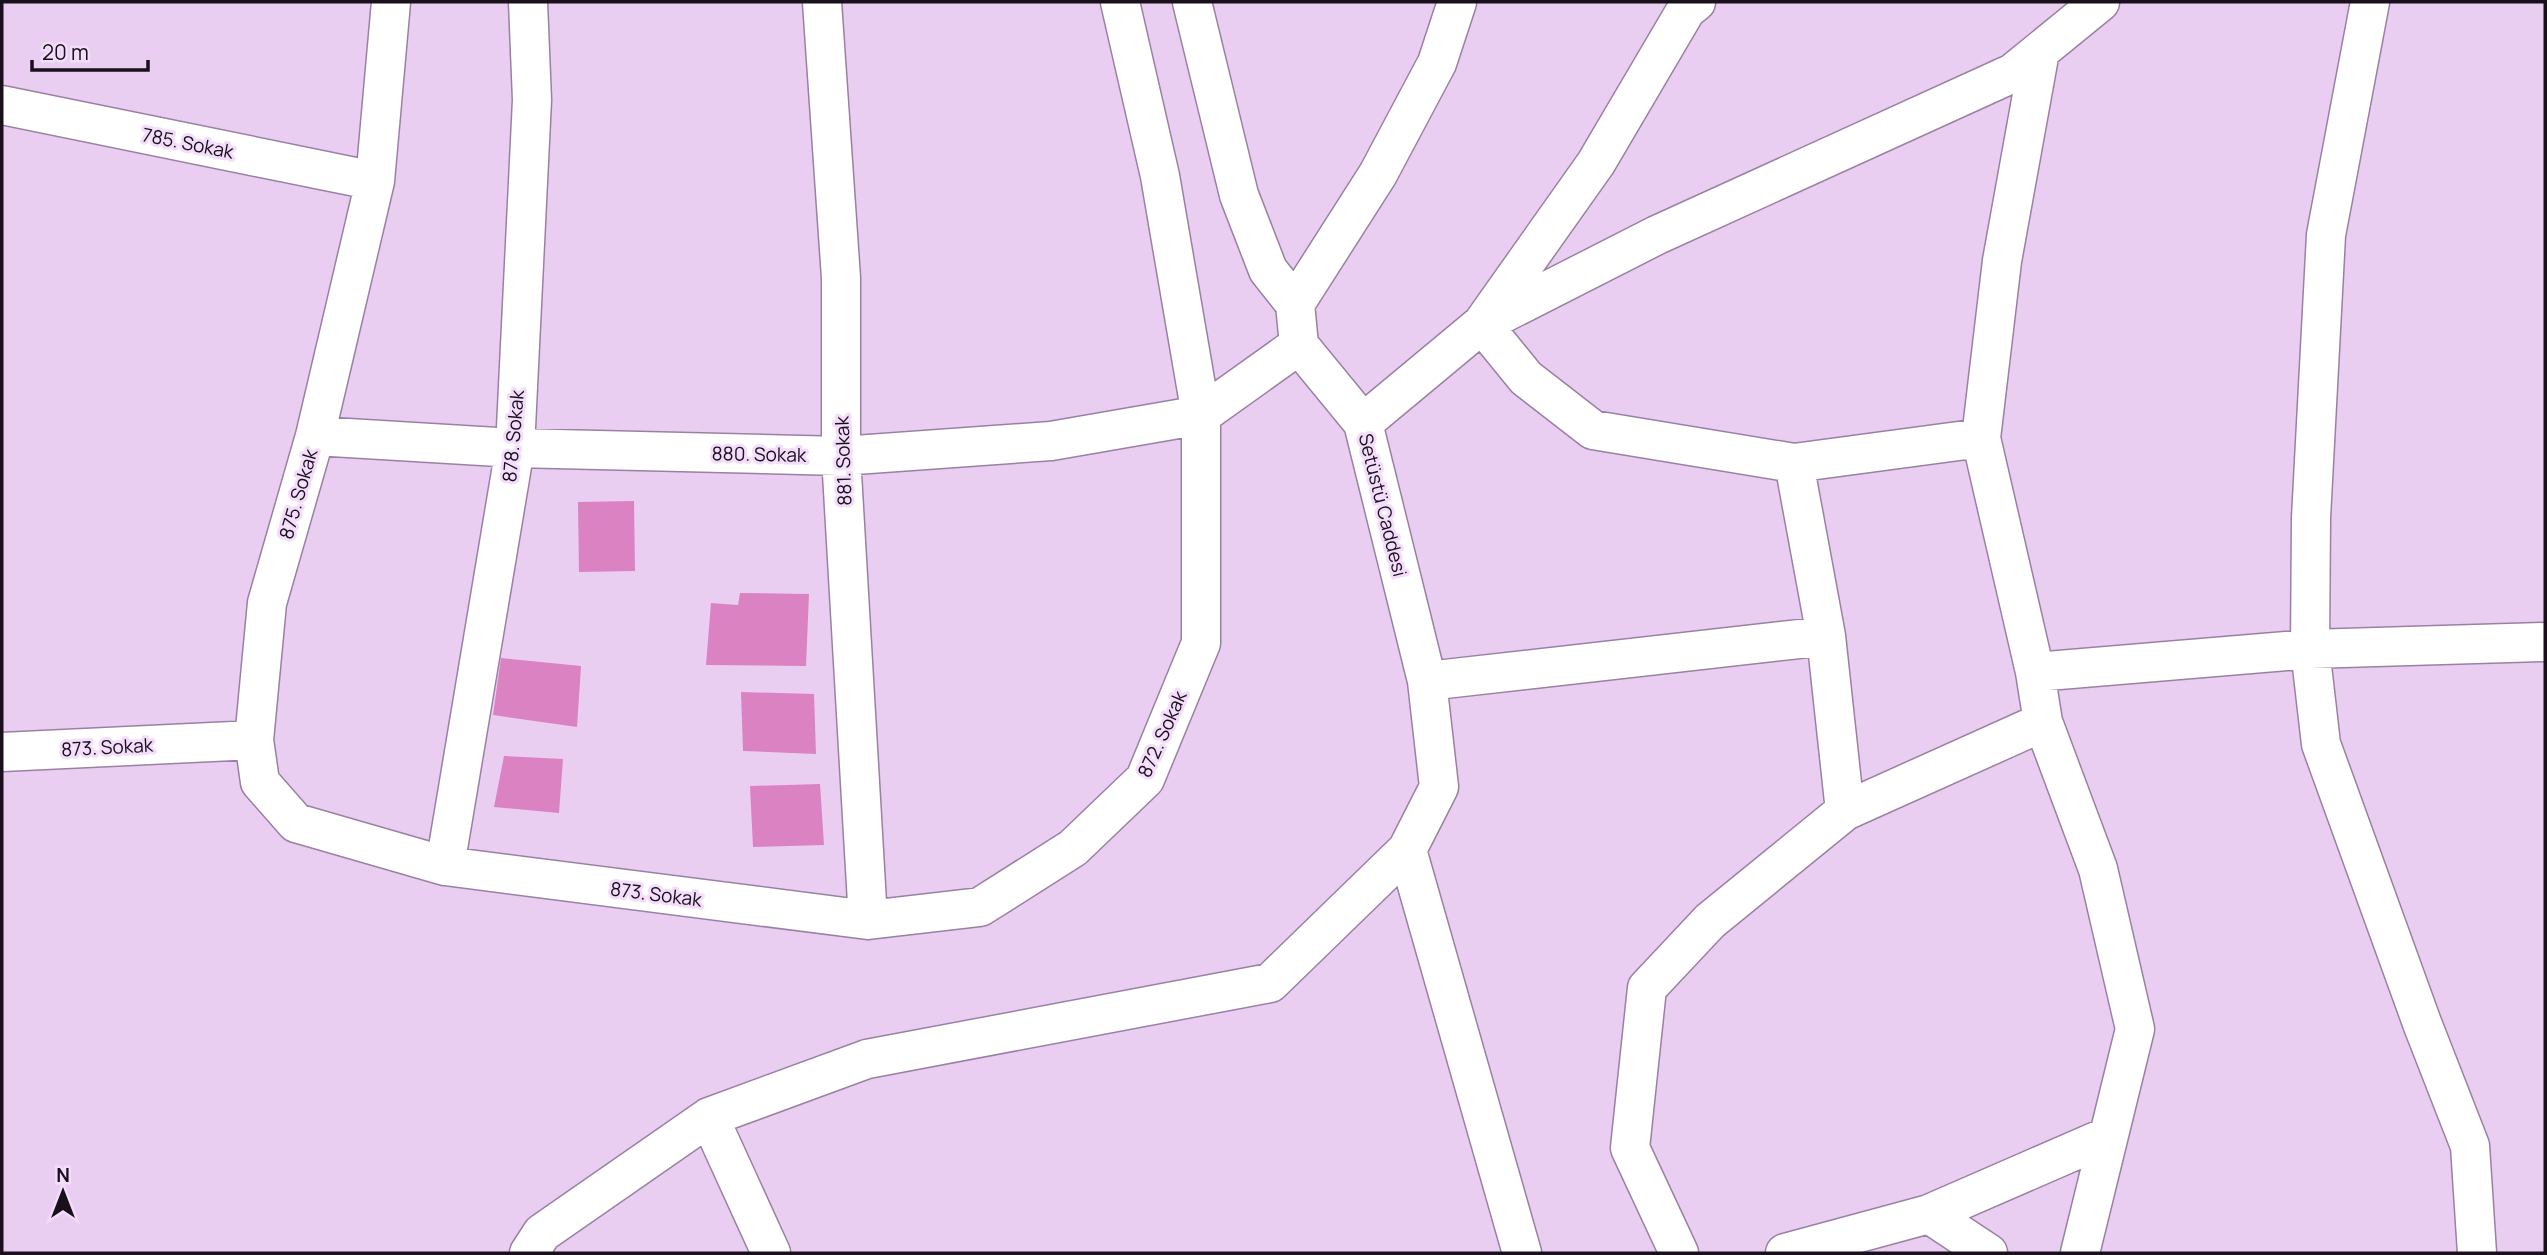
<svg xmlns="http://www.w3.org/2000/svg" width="2547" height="1255" font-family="Manrope,sans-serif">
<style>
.building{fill:#db82c3}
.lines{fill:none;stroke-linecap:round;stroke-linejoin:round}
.minor-casing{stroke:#9a81a3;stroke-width:41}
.minor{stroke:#fff;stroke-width:38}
.labels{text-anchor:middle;stroke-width:6;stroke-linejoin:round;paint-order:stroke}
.street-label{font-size:19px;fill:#19101c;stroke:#f3ddfb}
</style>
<rect width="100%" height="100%" fill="#e9cef2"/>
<path class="building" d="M634 501 635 571 579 572 578 502Z
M740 593 809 594 806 666 706 665 711 603 738 605Z
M501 658 581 666 577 727 493 715Z
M741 692 814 694 816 754 743 751Z
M504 756 563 759 559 813 494 807Z
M820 784 824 845 753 847 750 786Z"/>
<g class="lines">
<g class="minor-casing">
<path id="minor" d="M391 2 375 181 315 436 267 603 254 740 260 782 296 823 445 866 868 920 980 907 1073 848 1145 779 1201 643V415L1160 176 1120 2
M822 2 841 278V456L868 920
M2370 2 2326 235 2311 518 2310 649 2321 744 2422 1023 2470 1146 2477 1253
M2040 51 2002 261 1981 438 2035 672 2043 722 2098 869 2135 1029 2080 1253
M2 105 375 181
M1295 304 1378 174 1437 63 1457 2
M1363 423 1482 324 1596 163 1686 10 1696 2
M315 436 515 448 841 456 1051 441 1201 415 1299 345
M1981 438 1794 463 1593 430 1526 378 1482 324 1657 235 2013 73 2100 2
M1794 463 1826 636 1845 811
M2035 672 2310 649 2545 642
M1427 681 1826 636
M2 752 254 740
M1407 850 1522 1253
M445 866 515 448 532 100 528 2
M709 1117 771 1253
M1929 1214 1988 1253
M529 1253 542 1233 709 1117 867 1059 1270 983 1407 850 1439 787 1427 681 1363 423 1299 345 1295 304 1268 270 1239 195 1192 2
M1679 1253 1630 1148 1647 988 1710 921 1845 811 2043 722
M1785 1253 1929 1214 2106 1137"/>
</g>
<use href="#minor" class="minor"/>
</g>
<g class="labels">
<g class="street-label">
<text transform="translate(188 143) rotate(11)" y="7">785. Sokak</text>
<text transform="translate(513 436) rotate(-85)" y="7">878. Sokak</text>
<text transform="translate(759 454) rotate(1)" y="7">880. Sokak</text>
<text transform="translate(843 461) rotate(-92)" y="7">881. Sokak</text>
<text transform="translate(298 494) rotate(-74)" y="7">875. Sokak</text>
<text transform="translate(1383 505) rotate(76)" y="7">Setüstü Caddesi</text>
<text transform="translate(1162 734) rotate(-66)" y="7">872. Sokak</text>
<text transform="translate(107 747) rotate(-3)" y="7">873. Sokak</text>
<text transform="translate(656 894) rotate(7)" y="7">873. Sokak</text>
</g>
</g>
<rect width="2547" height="1255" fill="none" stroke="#19101c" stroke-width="7"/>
<g transform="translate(63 1192)" stroke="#f3ddfb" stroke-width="5" paint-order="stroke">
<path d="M0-5L12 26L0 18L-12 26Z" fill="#19101c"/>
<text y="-10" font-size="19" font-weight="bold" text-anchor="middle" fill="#19101c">N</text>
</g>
<path d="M32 60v10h116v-10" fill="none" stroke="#19101c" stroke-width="3.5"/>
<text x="42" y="60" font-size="21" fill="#19101c" stroke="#f3ddfb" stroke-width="5" paint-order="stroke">20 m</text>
</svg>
